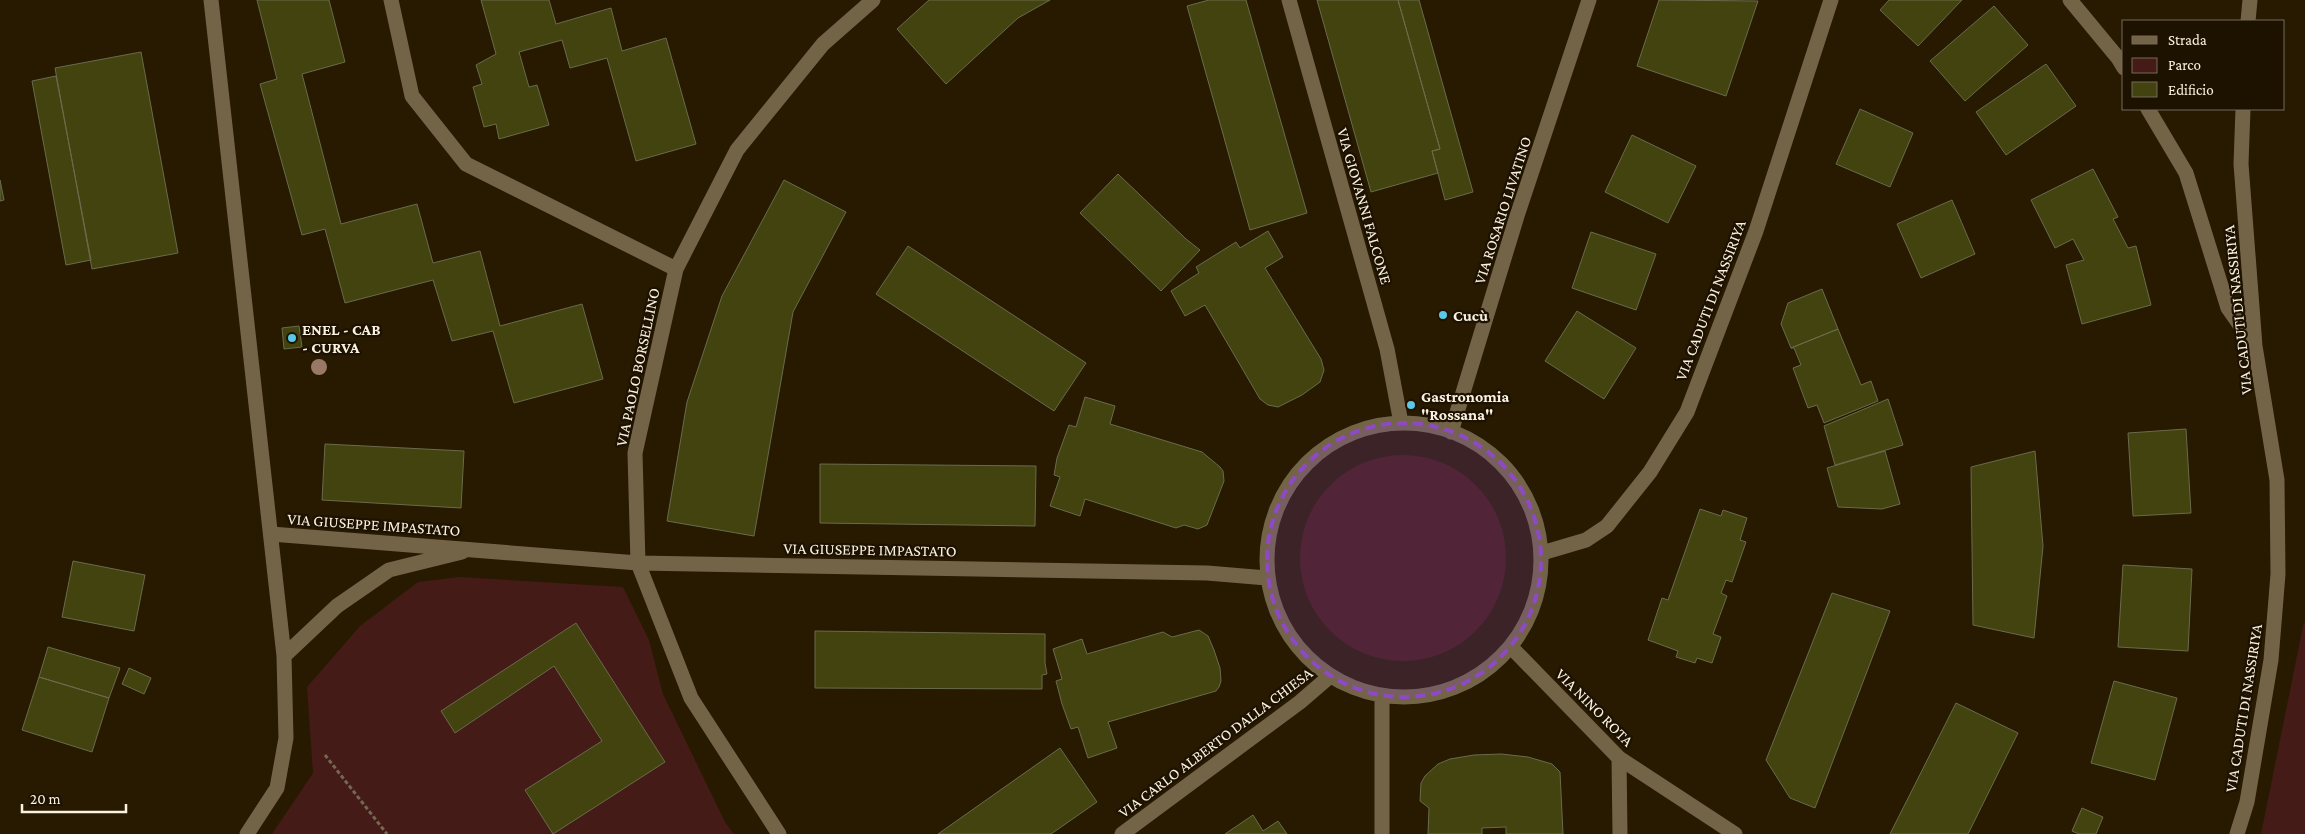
<svg xmlns="http://www.w3.org/2000/svg" width="2305" height="834" font-family="'Crimson Pro',serif">
<style>
.green{fill:#441b16}
.building{fill:#42430e;stroke:#6a6b4c}
.lines{fill:none;stroke-linecap:round;stroke-linejoin:round}
.path{stroke:#746852;stroke-width:3;stroke-dasharray:4 2.5;stroke-linecap:butt}
.minor{stroke:#746447;stroke-width:15}
.tree{fill:#9a7867}
.marked{fill:#8e4ac4;fill-opacity:0.2;stroke:#8e4ac4;stroke-width:4;stroke-dasharray:10 6;stroke-linejoin:round}
.poi-dot{fill:#5bc8e7;stroke:#1d1100;stroke-width:2}
.labels{text-anchor:middle;stroke-width:4.5;stroke-linejoin:round;paint-order:stroke}
.street-label{font-size:16px;fill:#faf1e1;stroke:#1d1100}
.poi-label{font-size:16px;font-weight:bold;fill:#faf1e1;stroke:#1d1100;text-anchor:start}
</style>
<rect width="100%" height="100%" fill="#271a00"/>
<path class="green" d="M1300 558a103 103 0 1 1 206 0a103 103 0 1 1-206 0Z
M459 577 623 587 649 640 663 694 725 822 734 834H272L313 773 307 687 360 626 418 582Z
M2305 622V834H2261L2303 626Z"/>
<path class="building" d="M257 0H329L345 62 302 74 341 224 417 204 433 263 480 251 500 326 582 304 603 379 514 403 493 331 452 341 433 280 345 303 325 229 302 235 260 84 277 79Z
M481 0H549L556 24 611 8 622 51 666 38 696 144 636 161 607 58 570 68 562 40 519 52 529 87 537 85 549 125 499 139 496 124 484 127 473 87 482 84 476 65 496 54Z
M929 0H1050L1018 18 946 84 897 29Z
M1209 0H1246L1307 213 1250 230 1187 6Z
M1317 0H1398L1440 149 1432 151 1438 173 1371 192Z
M1398 0H1419L1473 192 1445 200 1432 151 1440 149Z
M1659 0 1758 1 1726 96 1637 66Z
M1889 0H1962L1918 46 1880 10Z
M1994 6 2028 45 1965 101 1930 61Z
M141 52 178 253 92 269 55 68Z
M2046 64 2076 106 2006 155 1976 112Z
M56 76 91 260 66 265 32 81Z
M1860 109 1913 133 1890 187 1836 164Z
M1632 135 1696 166 1668 223 1605 192Z
M2093 169 2118 217 2113 219 2128 248 2136 246 2151 305 2082 324 2066 265 2084 260 2073 239 2055 248 2031 200Z
M1118 174 1186 239 1200 250 1161 291 1080 213Z
M0 180 4 200 0 201Z
M784 180 846 212 793 312 754 536 667 521 687 402 722 296Z
M1952 200 1975 254 1921 278 1897 224Z
M1268 231 1283 257 1265 268 1321 359 1324 370 1320 382 1302 395 1278 407 1268 405 1260 399 1205 305 1185 316 1171 291 1199 273 1196 267 1236 242 1240 248Z
M1591 232 1656 254 1636 310 1572 288Z
M908 246 1086 363 1054 411 876 294Z
M1822 289 1838 329 1791 348 1781 324 1788 303Z
M1577 311 1636 348 1604 399 1545 361Z
M299 326 302 347 284 349 282 328Z
M1838 329 1861 385 1871 381 1878 401 1824 423 1817 405 1808 408 1793 368 1801 365 1794 348H1791Z
M1085 397 1115 406 1110 424 1202 452 1220 467 1223 471 1224 481 1207 525 1198 529 1184 525 1176 528 1085 499 1080 516 1050 506 1060 477 1054 475 1057 458 1069 425 1076 427Z
M1888 399 1903 445 1835 465 1824 426Z
M2186 429 2191 513 2133 516 2128 433Z
M325 444 464 451 461 508 322 500Z
M1885 451 1900 504 1882 509 1838 507 1827 468Z
M2035 451 2043 546 2034 638 1973 625 1971 467Z
M820 464 1036 466 1035 526 820 523Z
M1700 509 1721 516 1723 510 1747 518 1740 540 1746 542 1732 582 1726 580 1721 593 1727 596 1713 634 1721 637 1712 663 1697 658 1695 663 1676 657 1678 651 1648 640 1662 598 1668 600Z
M73 561 145 575 134 631 62 617Z
M2123 565 2192 569 2188 651 2118 647Z
M1832 593 1890 611 1815 808 1790 798 1766 760Z
M576 623 665 762 553 834 525 790 602 741 554 666 455 733 441 711Z
M1199 630 1208 636 1214 650 1220 668 1221 681 1219 687 1216 691 1108 722 1117 748 1088 758 1078 727 1071 729 1062 704 1056 681 1062 679 1053 649 1082 639 1087 654 1163 632 1172 637Z
M815 631 1045 634V663L1047 674 1042 675V689L815 688Z
M48 647 120 668 109 698 39 677Z
M129 668 151 678 144 694 122 684Z
M39 677 109 698 92 752 22 730Z
M2114 681 2177 698 2155 780 2091 763Z
M1956 703 2018 733 1968 834H1890Z
M1060 748 1097 802 1051 834H938Z
M1501 754 1528 757 1552 764 1560 772 1563 834H1506V827L1482 828V834H1428L1429 808 1420 801 1421 783 1425 776 1438 764 1450 759 1474 755Z
M2082 808 2103 817 2096 834H2079L2072 831Z
M1253 815 1263 831 1278 821 1287 834H1225Z"/>
<g class="lines">
<path class="path" d="M325 755 387 834"/>
<path class="minor" d="M211 0 284 656 286 738 277 788 247 834
M391 0 412 96 466 164 676 269
M1289 0 1387 349 1401 423
M2070 0 2118 58 2124 68
M2248 21 2250 0
M2148 109 2186 173 2228 308 2254 345
M1267 560a137 137 0 1 1 274 0a137 137 0 1 1-274 0Z
M1451 432 1517 216 1589 0
M271 534 638 563 1207 573 1267 578
M1542 553 1586 540 1607 526 1650 472 1687 412 1756 231 1831 0
M1511 647 1619 758 1735 834
M284 656 337 606 389 570 462 552
M1382 696V834
M1619 758 1620 834
M779 834 691 698 638 563 635 453 676 269 737 150 823 44 873 0
M1122 834 1300 702 1329 677
M2237 834 2247 802 2271 660 2278 574 2277 480 2255 346 2241 164 2243 109"/>
</g>
<circle class="tree" cx="319" cy="367" r="8"/>
<path class="marked" d="M1267 560a137 137 0 1 1 274 0a137 137 0 1 1-274 0Z"/>
<g class="poi-dot">
<circle cx="1443" cy="315" r="5"/>
<circle cx="292" cy="338" r="5"/>
<circle cx="1411" cy="405" r="5"/>
</g>
<g class="labels">
<g class="street-label">
<text transform="translate(1365 206) rotate(74)" y="6">VIA GIOVANNI FALCONE</text>
<text transform="translate(1502 210) rotate(-72)" y="6">VIA ROSARIO LIVATINO</text>
<text transform="translate(1710 300) rotate(-69)" y="6">VIA CADUTI DI NASSIRIYA</text>
<text transform="translate(2237 310) rotate(-96)" y="6">VIA CADUTI DI NASSIRIYA</text>
<text transform="translate(637 367) rotate(-78)" y="6">VIA PAOLO BORSELLINO</text>
<text transform="translate(374 524) rotate(4)" y="6">VIA GIUSEPPE IMPASTATO</text>
<text transform="translate(870 549) rotate(1)" y="6">VIA GIUSEPPE IMPASTATO</text>
<text transform="translate(1595 707) rotate(45)" y="6">VIA NINO ROTA</text>
<text transform="translate(2243 708) rotate(-81)" y="6">VIA CADUTI DI NASSIRIYA</text>
<text transform="translate(1215 742) rotate(-37)" y="6">VIA CARLO ALBERTO DALLA CHIESA</text>
</g>
<g class="poi-label">
<text x="1453" y="321">Cucù</text>
<text x="302" y="335">ENEL - CAB<tspan x="302" dy="18">- CURVA</tspan></text>
<text x="1421" y="402">Gastronomia<tspan x="1421" dy="18">"Rossana"</tspan></text>
</g>
</g>
<rect x="2122" y="20" width="162" height="90" fill="#1d1100" stroke="#756b5a"/>
<rect x="2132" y="36" width="25" height="8" fill="#746447" stroke="#756b5a"/>
<text x="2168" y="45" font-size="15" fill="#faf1e1">Strada</text>
<rect x="2132" y="58" width="25" height="15" fill="#441b16" stroke="#756b5a"/>
<text x="2168" y="70" font-size="15" fill="#faf1e1">Parco</text>
<rect x="2132" y="82" width="25" height="15" fill="#42430e" stroke="#756b5a"/>
<text x="2168" y="95" font-size="15" fill="#faf1e1">Edificio</text>
<path d="M22 804v8h104v-8" fill="none" stroke="#faf1e1" stroke-width="2.5"/>
<text x="30" y="804" font-size="15" fill="#faf1e1" stroke="#1d1100" stroke-width="4" paint-order="stroke">20 m</text>
</svg>
